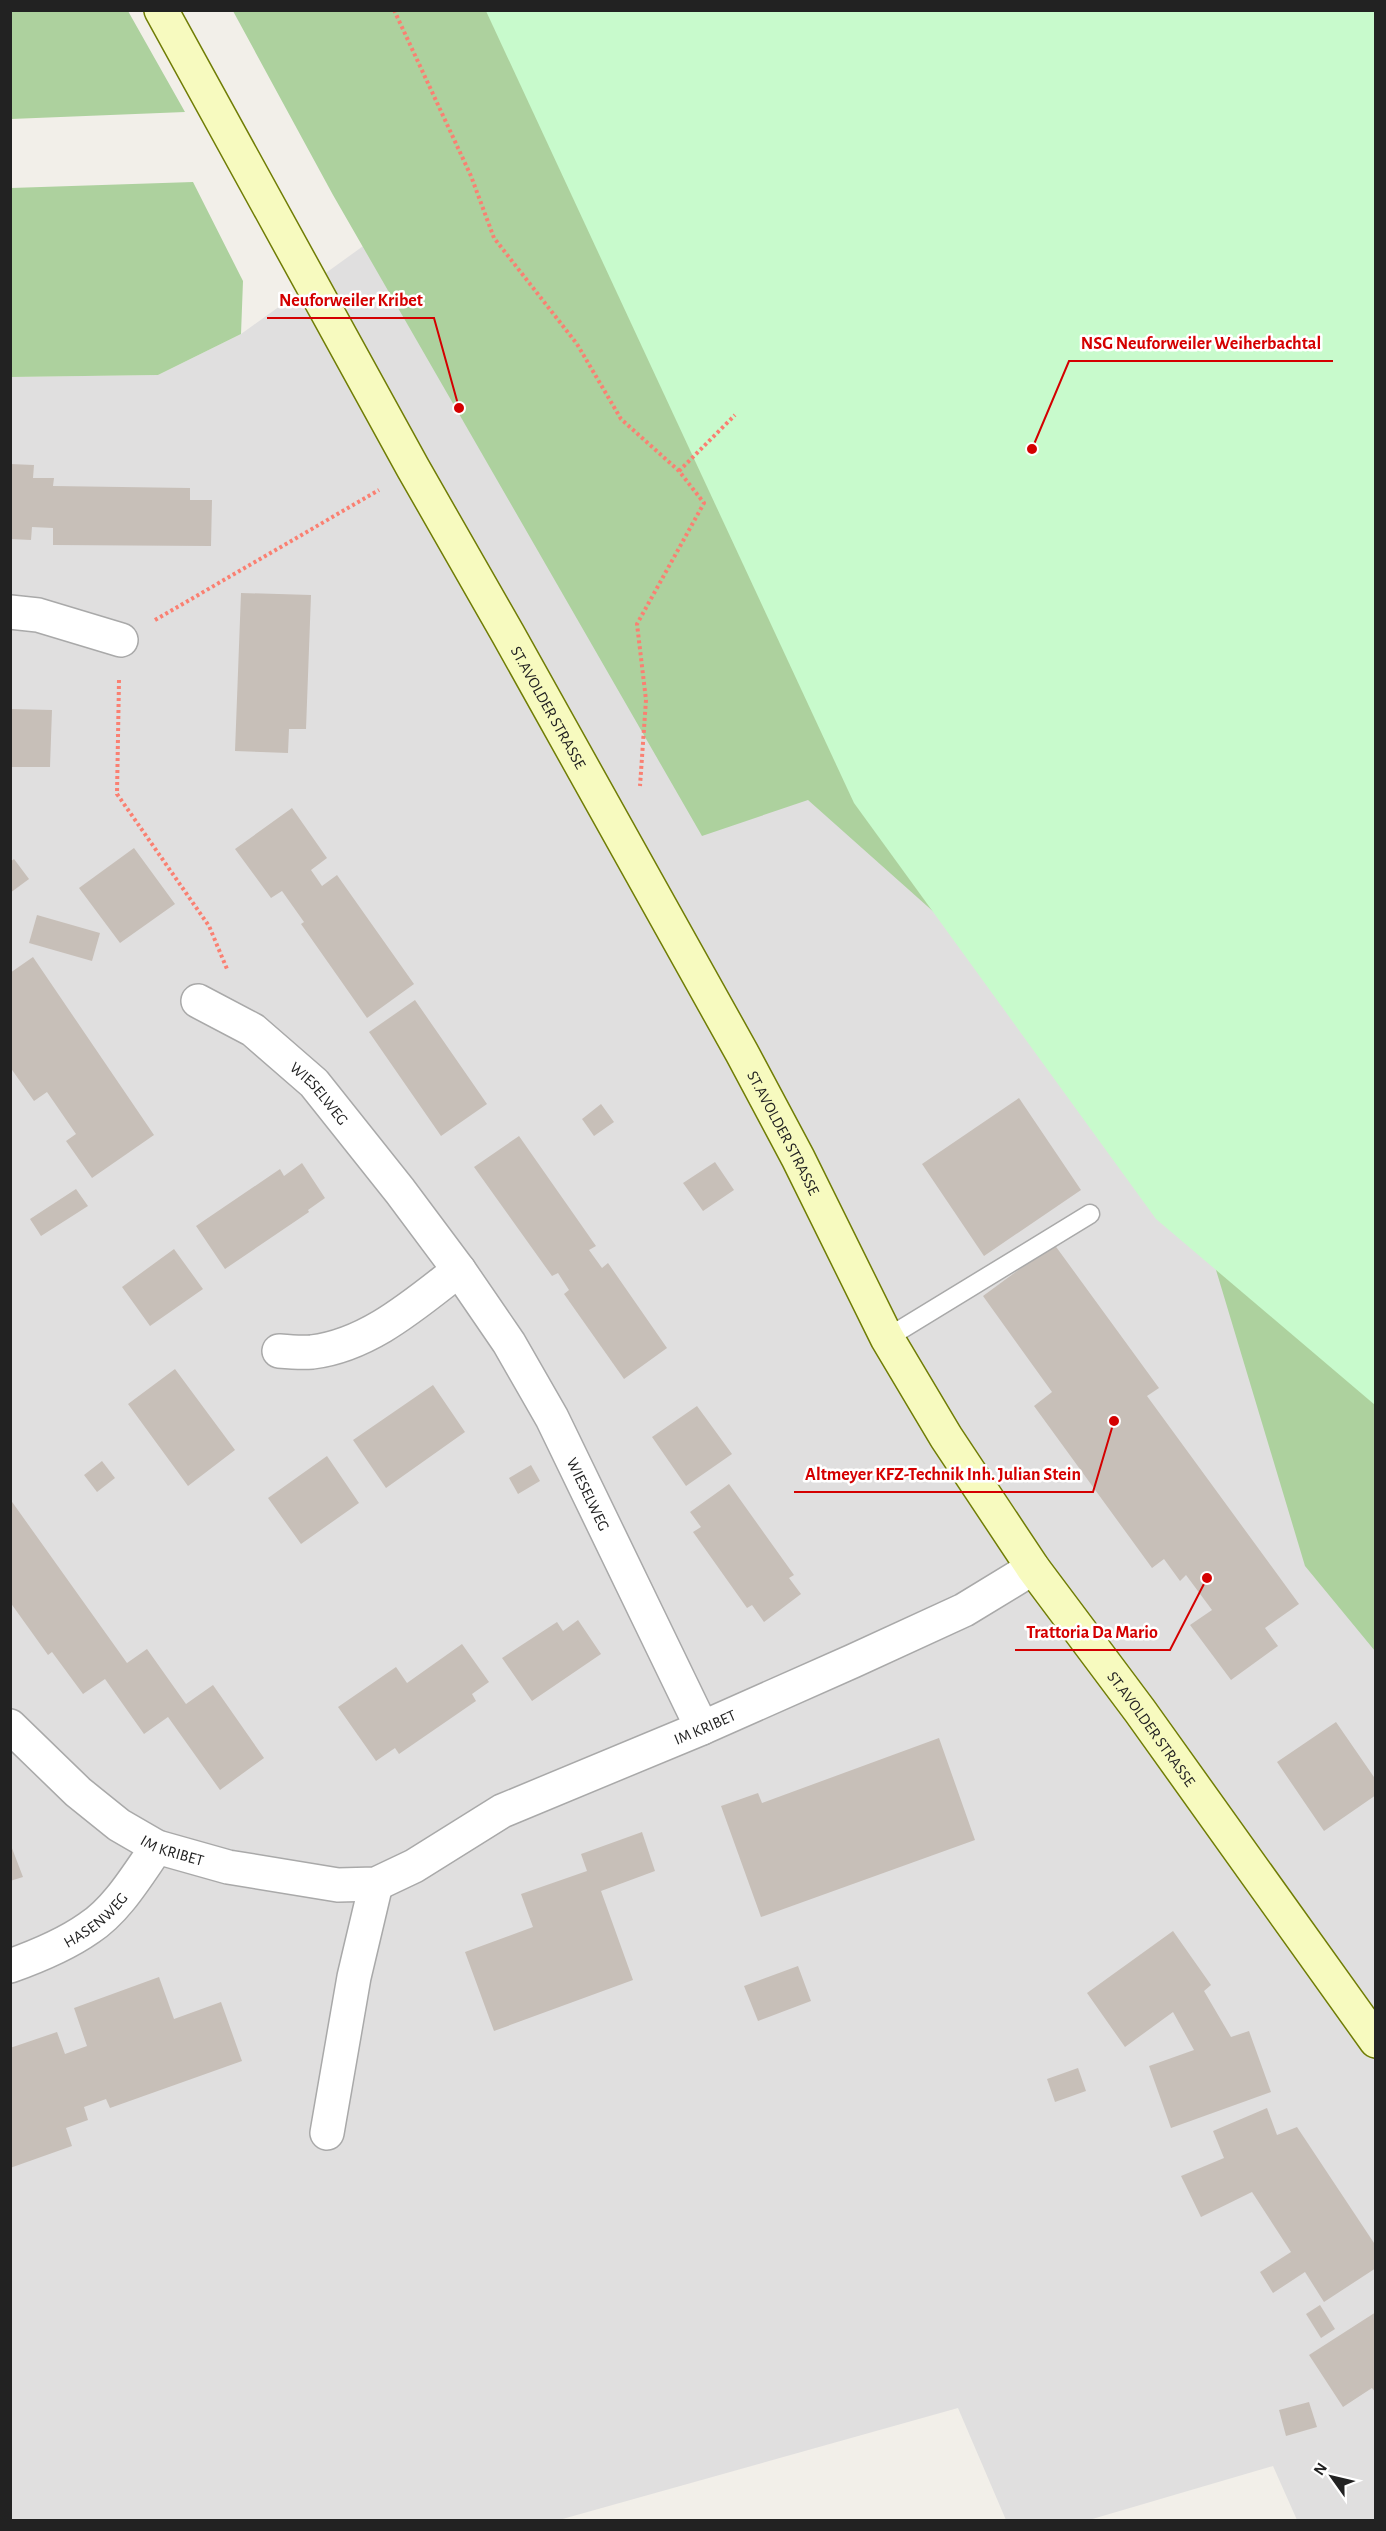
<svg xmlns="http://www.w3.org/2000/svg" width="1386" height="2531" font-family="'Alegreya Sans',sans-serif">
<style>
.residential{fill:#e0dfdf}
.forest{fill:#add19e}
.park{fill:#c8facc}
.building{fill:#c7bfb8}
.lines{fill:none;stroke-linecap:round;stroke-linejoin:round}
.service-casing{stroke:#a9a9a9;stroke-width:21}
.minor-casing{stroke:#a9a9a9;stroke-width:36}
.secondary-casing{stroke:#707d05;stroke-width:36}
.path{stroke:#fa8072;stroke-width:4;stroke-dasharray:3 3;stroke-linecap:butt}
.service{stroke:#fff;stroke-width:18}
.minor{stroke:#fff;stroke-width:33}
.secondary{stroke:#f7fabf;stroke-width:33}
.labels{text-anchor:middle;stroke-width:5;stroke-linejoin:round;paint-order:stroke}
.street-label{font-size:16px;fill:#222;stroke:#fff}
.leader{fill:none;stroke:#d40000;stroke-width:2}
.callout-dot{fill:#d40000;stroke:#fff;stroke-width:2}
.callout-label{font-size:18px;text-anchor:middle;font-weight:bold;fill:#d40000;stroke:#fff;stroke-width:5;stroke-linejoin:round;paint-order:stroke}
</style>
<rect width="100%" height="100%" fill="#f2efe9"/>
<path class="residential" d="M566 100 1375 1010V2520H1297L1273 2466 1089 2520H1006L958 2408 559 2520H11L10 377 158 375 241 334Z"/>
<path class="forest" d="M10 11H128L185 112 11 119Z
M233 11H594L1072 1035 808 800 702 836 333 195Z
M193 182 243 281 241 334 158 375 11 377V188Z
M1192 1190 1375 1368V1651L1305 1566Z"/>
<path class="park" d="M486 11H1375V1405L1156 1219 854 803Z"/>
<path class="building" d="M10 464 34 465 33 478H54L53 486 190 488V500H212L211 546 53 545V528L32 527 31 540 10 539Z
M241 593 311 595 306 729H289L288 753 235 751Z
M10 709 52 710 50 767H10Z
M292 808 327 858 311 870 322 886 337 875 414 984 367 1018 301 924 304 922 282 891 271 898 235 849Z
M134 848 175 904 120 943 79 888Z
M14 859 29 879 10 893V862Z
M37 915 100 933 92 961 29 943Z
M33 957 154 1135 92 1178 66 1141 76 1134 47 1092 34 1101 10 1067V973Z
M415 1000 487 1104 441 1136 369 1032Z
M1019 1098 1081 1190 984 1256 922 1164Z
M601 1104 614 1122 594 1136 582 1119Z
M519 1136 596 1246 589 1250 602 1268 608 1263 667 1348 624 1379 564 1294 569 1290 558 1273 552 1276 474 1167Z
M715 1162 734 1190 703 1211 683 1183Z
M302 1163 325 1198 308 1210 309 1212 225 1269 196 1226 280 1169 284 1176Z
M76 1189 88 1206 41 1236 30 1219Z
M1054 1244 1159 1388 1147 1396 1299 1604 1265 1628 1278 1646 1231 1680 1190 1625 1212 1610 1186 1575 1180 1581 1164 1559 1152 1568 1034 1406 1052 1392 983 1296Z
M174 1249 203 1289 150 1326 122 1287Z
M175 1369 235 1450 188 1486 128 1404Z
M433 1385 465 1432 386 1488 353 1440Z
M697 1406 732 1454 686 1486 652 1437Z
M327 1456 359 1503 301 1544 268 1498Z
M102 1461 115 1478 97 1492 84 1475Z
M531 1465 540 1481 518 1494 509 1478Z
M729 1484 794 1575 789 1578 801 1594 764 1622 752 1605 747 1608 693 1532 701 1527 690 1512Z
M10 1499 127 1663 147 1649 186 1704 213 1685 264 1758 220 1790 168 1717 144 1734 105 1679 83 1694 52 1652 48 1655 10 1602Z
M578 1620 601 1654 532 1701 502 1658 557 1622 563 1631Z
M462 1644 489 1682 472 1694 476 1701 399 1754 395 1748 376 1761 338 1707 396 1667 407 1683Z
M1336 1722 1376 1780V1795L1324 1831 1277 1762Z
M939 1738 975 1840 761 1917 721 1806 758 1793 762 1803Z
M642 1832 655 1871 601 1891 633 1980 494 2031 465 1952 533 1927 521 1894 587 1871 581 1854Z
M10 1843 23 1877 10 1881Z
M1173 1931 1211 1985 1204 1991 1231 2037 1249 2031 1271 2092 1171 2128 1149 2066 1194 2050 1173 2012 1125 2047 1087 1993Z
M798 1966 811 2001 758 2021 744 1986Z
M159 1977 174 2019 221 2002 242 2061 110 2108 106 2099 84 2107 88 2120 66 2128 72 2146 10 2168V2048L57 2032 65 2054 87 2046 74 2008Z
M1078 2068 1086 2091 1055 2102 1047 2079Z
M1267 2108 1277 2135 1297 2127 1376 2246V2268L1324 2302 1305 2272 1273 2293 1260 2272 1291 2252 1252 2192 1201 2217 1181 2176 1224 2158 1213 2131Z
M1320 2305 1335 2329 1321 2338 1306 2314Z
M1376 2312V2393L1372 2388 1343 2407 1309 2355Z
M1309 2402 1317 2427 1286 2436 1279 2410Z"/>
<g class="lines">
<g class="service-casing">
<path id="service" d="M887 1338 1090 1214"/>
</g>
<g class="minor-casing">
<g id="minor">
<path d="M10 612 38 615 121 640"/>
<path id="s1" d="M198 1001 253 1030 314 1083 400 1191 459 1270 509 1343 552 1418 702 1728"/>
<path d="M279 1351C290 1352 301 1353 312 1352 369 1345 415 1304 459 1270"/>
<path id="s2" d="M10 1726 78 1792 119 1825 157 1847 228 1867 338 1885 376 1884 414 1866 502 1811 702 1728 853 1661 964 1610 1033 1568"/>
<path id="s3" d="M10 1966C38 1956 65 1945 89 1928 117 1910 138 1874 157 1847"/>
<path d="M327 2133 354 1977 376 1884"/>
</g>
</g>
<g class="secondary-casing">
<g id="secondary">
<path id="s4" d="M161 10 413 468 508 634 742 1053 798 1158 887 1338 946 1437 1033 1568 1140 1711 1376 2041"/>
</g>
</g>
<path class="path" d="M394 10 471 176 494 238 577 344 621 419 679 471 704 503 637 624 646 700 640 786
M679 471 735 415
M155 620 379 490
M119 680 117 794 209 926 227 969"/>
<use href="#service" class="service"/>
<use href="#minor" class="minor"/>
<use href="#secondary" class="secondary"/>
</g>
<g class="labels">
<g class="street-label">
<text dy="6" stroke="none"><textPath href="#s4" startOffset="798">ST.AVOLDER STRASSE</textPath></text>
<text dy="6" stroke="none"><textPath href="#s1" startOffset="154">WIESELWEG</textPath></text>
<text dy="6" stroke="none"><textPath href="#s4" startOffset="1284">ST.AVOLDER STRASSE</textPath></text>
<text dy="6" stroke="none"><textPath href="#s1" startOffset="639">WIESELWEG</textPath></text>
<text dy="6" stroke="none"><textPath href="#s2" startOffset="780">IM KRIBET</textPath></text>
<text dy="6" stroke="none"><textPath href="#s4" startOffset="1986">ST.AVOLDER STRASSE</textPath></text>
<text dy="6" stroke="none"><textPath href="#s2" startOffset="207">IM KRIBET</textPath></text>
<text dy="6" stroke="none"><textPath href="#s3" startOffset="98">HASENWEG</textPath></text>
</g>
</g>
<path class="leader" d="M459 408L434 318H267M1032 449L1069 361H1333M1114 1421L1093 1492H794M1207 1578L1170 1650H1015"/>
<g class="callout-dot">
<circle cx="459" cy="408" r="6"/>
<circle cx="1032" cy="449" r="6"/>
<circle cx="1114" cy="1421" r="6"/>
<circle cx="1207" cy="1578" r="6"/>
</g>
<g class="callout-label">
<text x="351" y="306">Neuforweiler Kribet</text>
<text x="1201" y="349">NSG Neuforweiler Weiherbachtal</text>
<text x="943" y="1480">Altmeyer KFZ-Technik Inh. Julian Stein</text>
<text x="1092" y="1638">Trattoria Da Mario</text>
</g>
<rect width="1386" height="2531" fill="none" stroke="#222222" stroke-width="24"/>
<g transform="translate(1332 2477) rotate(304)" stroke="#ffffff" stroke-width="4.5" paint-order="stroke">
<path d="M0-4.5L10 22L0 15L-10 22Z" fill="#222222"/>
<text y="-9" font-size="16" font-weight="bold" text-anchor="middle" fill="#222222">N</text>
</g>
</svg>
